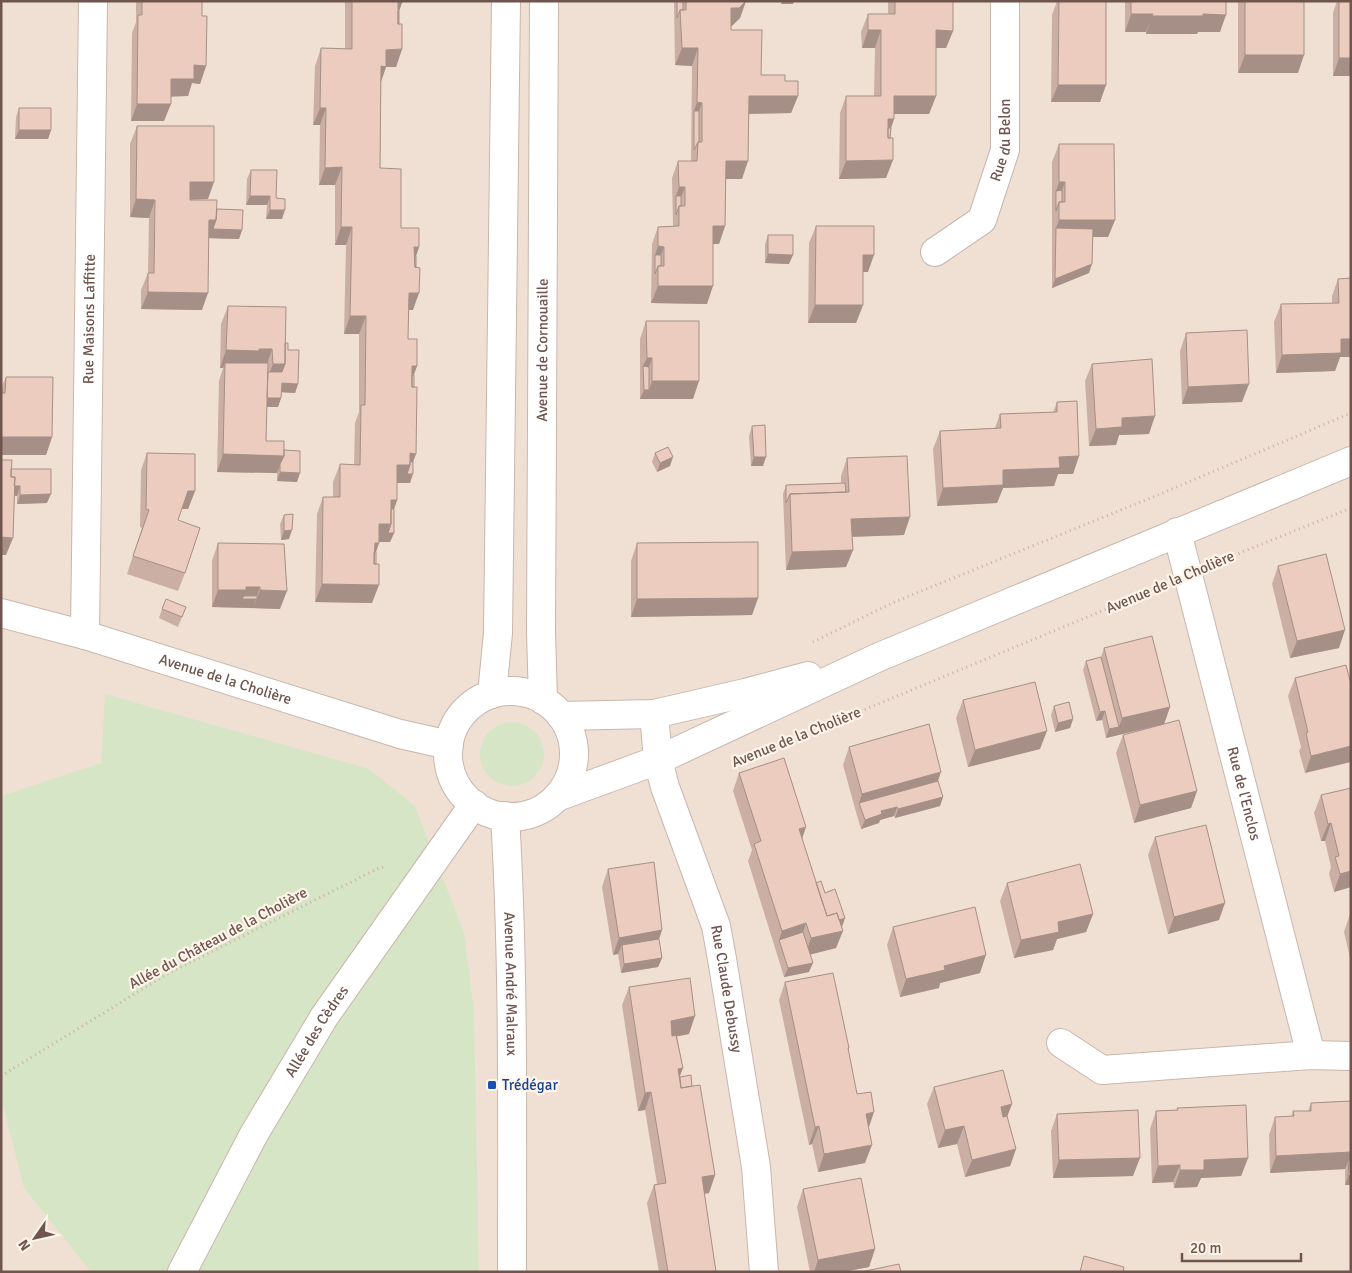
<svg xmlns="http://www.w3.org/2000/svg" width="1352" height="1273" font-family="Signika,sans-serif">
<style>
.residential{fill:#f0e0d4}
.green{fill:#d6e5c5}
.lines{fill:none;stroke-linecap:round;stroke-linejoin:round}
.minor-casing{stroke:#c9b6ac;stroke-width:30}
.path{stroke:#d0b0a3;stroke-width:3;stroke-dasharray:1 4;stroke-linecap:butt}
.minor{stroke:#fff;stroke-width:28}
.wall{fill:#cbafa4}
.shaded-wall{fill:#a58f86}
.building{fill:#ecccbf;stroke:#a58f86}
.transit-dot{fill:#1a4fb4;stroke:#fdf4ea;stroke-width:2}
.labels{text-anchor:middle;stroke-width:4.5;stroke-linejoin:round;paint-order:stroke}
.street-label{font-size:15px;fill:#6f554d;stroke:#fdf4ea}
.transit-label{font-size:15px;fill:#164399;stroke:#fdf4ea;text-anchor:start}
</style>
<rect width="100%" height="100%" fill="#faefe5"/>
<path class="residential" d="M1 1H1351V1272H1Z"/>
<path class="green" d="M105 694 369 769 415 806 464 933 474 1011 479 1272H91L24 1188 1 1097V796L101 763Z
M480 754a32 32 0 1 1 64 0a32 32 0 1 1-64 0Z"/>
<g class="lines">
<g class="minor-casing">
<g id="minor">
<path id="s1" d="M935 252 982 220 1005 150V1"/>
<path id="s2" d="M1177 532 1311 1055"/>
<path id="s3" d="M1 613 85 635 400 734 449 745"/>
<path id="s4" d="M85 635 93 1"/>
<circle cx="511" cy="754" r="63"/>
<path d="M492 694 498 633 506 1"/>
<path id="s5" d="M543 700 541 632 544 1"/>
<path id="s6" d="M654 714 658 760 665 787 716 926 722 959 756 1167 764 1272"/>
<path d="M561 716 654 714 745 693 808 676"/>
<path d="M557 797 658 760 879 657 1351 461"/>
<path id="s7" d="M505 816C514 967 512 1120 512 1272"/>
<path d="M1061 1043 1102 1070 1311 1055 1351 1056"/>
<path id="s8" d="M182 1272 254 1134 324 1017 474 804"/>
</g>
</g>
<path class="path" d="M1220 561 1351 508
M813 642 892 603 1153 497 1351 413
M777 746 1157 588
M1 1076 167 974 379 868 387 867"/>
<use href="#minor" class="minor"/>
</g>
<path class="wall" d="M136 1H202V16L206 66 200 84 192 83 188 96H171L164 121H131L132 33 136 22Z
M345 1H402L399 11V24L402 49 396 67H386L381 81 380 168 401 228 419 247 416 256 413 310H408V339L417 366 414 375 413 462 410 483H397V500L394 509V533L390 542H379L376 552 372 603 315 602 317 514 323 497H333V482L340 464 354 465 355 423 359 412V334H344L346 245H335V185H319L320 125H313L315 66 321 48 345 49Z
M674 1H746L740 18 731 26V30L761 75 785 81 798 96 791 113 749 114 742 179H726L725 226 719 244H713L707 304 651 303 652 244 658 227 673 226 672 178 678 161H691L692 66 675 65Z
M888 1H953V31L946 48H936V96L929 114H894V119L891 128 886 178 839 179 840 113 846 96H874L875 48H862L861 32 868 14H888Z
M1057 1H1106V85L1100 102H1051L1052 15Z
M1125 1H1226L1220 32H1198L1197 34H1146V32H1125Z
M1238 1H1304L1298 73H1238Z
M1337 1H1351V76H1333V13Z
M19 108 51 130 48 139H15L16 117Z
M137 126 208 199H190V200L217 209 242 230 239 239 209 238 202 310 141 309V290L148 273 149 218 130 217V144Z
M1059 144 1115 220 1108 237H1093L1089 273 1052 288V162Z
M251 170 276 198 282 219H266L267 205H246L247 179Z
M816 226 868 272H863V305L856 323H808L809 243Z
M768 235 789 264 765 263V244Z
M1351 278 1340 357 1335 371 1276 373 1274 322 1281 304 1332 303V296L1338 279Z
M228 306 285 343 288 350 298 384 295 393 281 392V398L278 407H267L266 441 284 450 297 482 277 481V473L217 472 219 381 223 368H220L221 324Z
M646 321 693 399H640V339Z
M1186 333 1242 402 1182 404 1180 351Z
M1092 364 1149 434 1119 435 1116 445 1089 446 1085 381Z
M6 377 52 437 46 455H1L2 386Z
M1057 402 1079 456 1073 474H1058L1054 486 1003 488 997 503 937 506 933 449 940 431 995 428 1000 414 1053 412Z
M752 426 763 466H751L749 436Z
M147 453 195 491 188 509H181L178 520 185 573 178 591 127 574 142 528 140 527 141 470Z
M655 453 670 466 657 472 652 462Z
M847 458 904 535 852 537 853 550 846 567 786 570 783 494 786 485 841 483V476Z
M1 460 47 503 17 504V496L14 495 6 555H1Z
M284 515 289 539 281 540 280 524Z
M218 543 280 609 212 607V561Z
M637 543 758 598 752 615 631 617V561Z
M1278 566 1339 648 1290 658 1272 584Z
M186 607 178 627 159 618 162 609Z
M1104 648 1170 707 1164 724 1106 738 1102 720 1096 721 1083 670 1086 661 1101 657Z
M1346 665 1305 773 1299 751 1301 747 1288 696 1295 678Z
M963 700 1040 749 968 767 956 718Z
M1054 706 1073 719 1070 728 1055 732 1051 715Z
M1123 735 1197 791 1191 808 1134 823 1116 753Z
M849 747 938 781 943 797 940 806 895 818 894 816 880 820 879 823 861 829 856 812 843 765Z
M739 773 802 839 816 883 825 893 842 927 836 948 810 954 809 972 784 977 748 861 752 850 733 791Z
M1351 788V887L1334 892 1329 874 1331 867 1325 841H1321L1314 813 1321 795Z
M1155 837 1219 920 1168 934 1148 855Z
M608 869 662 930 659 939 662 958 658 967 621 973 618 954 613 955 602 887Z
M1007 883 1093 914 1086 932 1057 939 1053 950 1014 958 1000 901Z
M1350 914H1351V962L1344 932Z
M893 927 980 973 940 983 939 988 900 997 887 945Z
M785 982 849 1048 848 1051 857 1094 868 1129 865 1163 818 1172 812 1144 809 1145 779 1000Z
M629 987 689 1034 677 1036 683 1068 680 1076V1077L692 1086 715 1175 709 1193 704 1194 716 1272H659L647 1203 654 1185 657 1184 645 1110 638 1111 622 1005Z
M934 1087 1012 1104 1007 1116 1016 1149 1010 1166 965 1177 957 1144 938 1148 927 1104Z
M1351 1101V1185H1345V1169L1270 1173 1269 1135 1275 1117H1291L1293 1111H1308L1311 1103Z
M1177 1108 1248 1158 1241 1176 1201 1178 1197 1187 1174 1188 1173 1182 1152 1183 1150 1129 1156 1111 1177 1110Z
M1057 1114 1133 1176 1053 1178 1051 1131Z
M803 1189 875 1249 869 1267 843 1272H810L797 1207Z"/>
<path class="shaded-wall" d="M746 1 740 18 732 26 725 25 731 8Z
M782 1H794L793 4H781Z
M398 2 402 3 396 20Z
M1131 14H1153L1146 32H1125Z
M1203 14 1226 15 1220 32H1198L1197 34H1146L1152 16Z
M868 30H881L875 48H862Z
M936 30 953 31 946 48H929Z
M682 48H698L692 66 675 65Z
M402 49 396 67H386L380 85 374 84 386 50Z
M1245 55H1304L1298 73H1238Z
M1339 58H1351V76H1333Z
M194 65 206 66 200 84 192 83 188 96 165 97 171 79Z
M1058 85H1106L1100 102H1051Z
M749 96H798L791 113 743 114Z
M894 96H936L929 114H888Z
M697 102 702 103 696 120 694 111Z
M137 104H171L164 121H131Z
M320 108H326L320 125H313Z
M888 119H894L888 137Z
M19 130H51L48 139H15Z
M893 160 886 178 839 179 846 161Z
M726 161H748L742 179H719Z
M342 167 335 185H319L325 168Z
M190 182H214L208 199 183 200Z
M1059 182H1065L1059 199 1056 191Z
M679 187H685L678 205 676 196Z
M250 196H270L267 205H246Z
M136 199 155 200 149 218 130 217Z
M270 210H285L282 219H266Z
M209 220H216L242 230 239 239 203 238Z
M1059 220H1115L1108 237H1056V228Z
M713 226H725L719 244H707Z
M341 227H352L346 245H335Z
M658 246 664 247 658 264 655 255Z
M414 247H419L413 265Z
M768 254 793 255 789 264 765 263Z
M863 255H874L868 272H856Z
M1092 264 1089 273 1052 288 1055 279Z
M658 286H713L707 304 651 303Z
M148 292 208 293 202 310 141 309Z
M409 293H419L413 310H402Z
M815 305H863L856 323H808Z
M350 316H366L359 334H344Z
M1341 339H1351V357H1340L1335 371 1276 373 1282 355Z
M259 349H272L266 367 225 363 223 368H220L226 350Z
M647 358H652L646 376 643 366Z
M273 364H285L278 382 266 381Z
M412 366H417L410 384Z
M652 381H699L693 399H640L644 390H649Z
M282 383 298 384 295 393 278 392Z
M1249 384 1242 402 1182 404 1188 387Z
M264 398H281L278 407H261Z
M1155 416 1149 434 1119 435 1116 445 1089 446 1096 429 1122 418Z
M1 437H52L46 455H1Z
M410 453 416 454 410 471 413 474 410 483H391L397 465Z
M223 454 284 456 277 473 217 472Z
M1079 456 1073 474H1058L1054 486 1003 488 997 503 937 506 943 488 1003 470 1059 457Z
M673 457 670 466 657 472 660 463Z
M754 457H766L763 466H751Z
M280 472 300 473 297 482 277 481Z
M11 486H20L17 496 8 495Z
M188 491H195L188 509H181Z
M51 494 47 503 17 504 20 495Z
M391 500H397L391 518Z
M910 517 904 535 845 537 851 519Z
M379 524H391L394 533 390 542H373Z
M292 530 289 539 281 540 284 531Z
M1 537 13 538 6 555H1Z
M375 543H379L373 561Z
M853 550 846 567 786 570 792 552Z
M322 584 379 585 372 603 315 602Z
M246 587H260L253 608 212 607 218 590Z
M260 590 287 591 280 609 253 608Z
M758 598 752 615 631 617 637 599Z
M1345 630 1339 648 1290 658 1297 641Z
M1170 707 1164 724 1106 738 1109 729 1119 727 1122 718Z
M1105 711 1102 720 1096 721 1100 712Z
M1073 719 1070 728 1055 732 1058 723Z
M1047 731 1040 749 968 767 975 750Z
M1351 746V762L1305 773 1311 756Z
M941 772 935 790 859 803 862 794Z
M1197 791 1191 808 1134 823 1140 805Z
M943 797 940 806 895 818 898 809Z
M897 807 894 816 880 820 879 823 861 829 865 820 881 811Z
M1331 823 1325 841H1321L1328 824Z
M806 827 800 845 799 829Z
M1351 871V887L1334 892 1340 874Z
M1225 903 1219 920 1168 934 1174 917Z
M1093 914 1086 932 1057 939 1053 950 1014 958 1021 940 1058 922Z
M845 918 842 927 824 925Z
M806 923 800 941 779 940 782 931Z
M662 930 656 948 622 945 618 954 613 955 619 938Z
M843 931 836 948 805 956 811 938Z
M986 955 980 973 940 983 939 988 900 997 906 979 944 966Z
M662 958 658 967 621 973 624 964Z
M813 963 809 972 784 977 788 968Z
M695 1016 689 1034 664 1039 671 1021Z
M683 1068 676 1085 678 1069Z
M651 1092 645 1110 638 1111 645 1093Z
M1012 1104 1005 1122 995 1124 1001 1107Z
M874 1112 868 1130 866 1114Z
M819 1126 812 1144 809 1145 815 1127Z
M964 1126 957 1144 938 1148 945 1130Z
M872 1145 865 1163 818 1172 824 1154Z
M1016 1149 1010 1166 965 1177 972 1160Z
M1351 1152V1169L1349 1160 1345 1169 1270 1173 1276 1156Z
M1140 1158 1133 1176 1053 1178 1059 1160Z
M1248 1158 1241 1176 1201 1178 1197 1187 1174 1188 1180 1170 1204 1160Z
M1180 1165 1173 1182 1152 1183 1158 1166Z
M715 1175 709 1193 696 1195 702 1177Z
M1348 1176H1351V1185H1345Z
M875 1249 869 1267 843 1272H814L818 1260Z"/>
<path class="building" d="M142 1H202V16H207L206 66 194 65V79H171V104H137L138 15H142Z
M352 1H402V3L398 2V24H402V49L386 50V67L381 66 380 168 401 169V228H419V247H414L415 267 420 268 419 293H409L408 339H417V366H412V387H417L416 454 410 453V465H397V500H391V524H379V543H375L374 564H379V585L322 584 323 497H340V464L360 465 361 405H365L366 316H350L352 227H341L342 167 325 168 326 108H320L321 48 352 49Z
M677 1H683V10H680L677 18Z
M686 1H746L739 8H731V30H762L761 75H785V81H798V96H749L748 161H726L725 226H713V286H658V266H664V247L658 246V227L679 226V206H685V187H679L678 161H697L698 142H702V103L697 102 698 48H682L680 10H686Z
M895 1H953V31L936 30V96H894V119H888V138H893V160L846 161V96H881V30H868V14H895Z
M1059 1H1106V85H1058Z
M1131 1H1226V15L1203 14V16H1152L1153 14H1131Z
M1245 1H1304V55H1245Z
M1339 1H1351V58H1339Z
M398 11H399V24H398Z
M19 108H51V130H19Z
M694 111H699V142H698L694 150Z
M137 126H214V182H190V200H217L216 220H209L208 293 148 292V273H154L155 200 136 199Z
M888 128H891L890 138H888Z
M1059 144H1114L1115 220H1059V202H1065V182H1059Z
M251 170H277L276 198 285 199V210H270V196H250Z
M1062 190V202H1059L1056 211V191Z
M676 196H681V206H679L676 215Z
M217 209 243 210 242 230 213 229 216 220Z
M816 226H874V255H863V305H815Z
M1056 228 1093 229 1092 264 1055 279Z
M768 235H793V255L768 254Z
M655 255H661V266H658L655 274Z
M415 256H416V268L415 267Z
M1351 278V339H1341V353L1282 355 1281 304 1339 303 1338 279Z
M228 306 286 307 285 364H273L272 349H259V351L226 350Z
M646 321H699V381H652V358H647Z
M1247 330 1249 384 1188 387 1186 333Z
M285 343H288V350H299L298 384 282 383 281 398H267L268 372H282L285 364Z
M1152 359 1155 416 1122 418V427L1096 429 1092 364Z
M225 363H268L266 441H284V456L223 454Z
M643 366 649 367V390H644Z
M412 375H414V387H412Z
M6 377H53L52 437H1V393H5Z
M1077 401 1079 456 1059 457 1060 468 1003 470V485L943 488 940 431 1001 428 1000 414 1057 412V402Z
M765 425 766 457H754L752 426Z
M668 447 673 457 660 463 655 453Z
M284 450 300 451V473L280 472V464L284 456Z
M147 453 195 454V491H188L178 520 200 528 185 573 133 556 149 510 146 509Z
M907 456 910 517 851 519 853 550 792 552 790 494 849 492 847 458Z
M1 460H12L11 477H15L13 538 1 537Z
M410 462H413V474H407L410 465Z
M11 469H51V494L20 495V486H14L15 477H11Z
M845 483 846 492 790 494 786 503V485Z
M391 509H394V533H388L391 524Z
M293 514 292 530 284 531V515Z
M758 542V598L637 599V543Z
M218 543 284 544 287 591 260 590V587H246V590H218Z
M374 552H376V564H374Z
M1326 554 1345 630 1297 641 1278 566Z
M244 596H257V599H242Z
M166 599 186 607 182 617 162 609Z
M1152 636 1170 707 1122 718 1104 648Z
M1101 657 1119 727 1109 729 1105 711 1100 712 1086 661Z
M1346 665 1351 684V746L1311 756 1306 733 1308 732 1295 678Z
M1035 682 1047 731 975 750 963 700Z
M1069 702 1073 719 1058 723 1054 706Z
M1179 720 1197 791 1140 805 1123 735Z
M929 724 941 772 862 794 849 747Z
M784 758 806 827 799 829 827 916 837 913 843 931 811 938 806 923 782 931 754 844 761 841 739 773Z
M938 781 943 797 898 809 897 807 881 811 882 814 865 820 859 803Z
M1351 788V871L1340 874 1335 857 1339 856 1331 823 1328 824 1321 795Z
M1206 825 1225 903 1174 917 1155 837Z
M654 862 662 930 619 938 608 869Z
M1080 864 1093 914 1058 922 1059 932 1021 940 1007 883Z
M821 881 825 893 835 889 845 918 839 920 837 913 827 916 816 883Z
M975 907 986 955 944 966 945 970 906 979 893 927Z
M803 932 813 963 788 968 779 940Z
M659 939 662 958 624 964 622 945Z
M833 973 849 1048H848L857 1094 871 1092 874 1112 866 1114 872 1145 824 1154 819 1126 815 1127 785 982Z
M690 978 695 1016 671 1021 672 1036 676 1035 683 1068 678 1069 681 1088 700 1085 715 1175 702 1177 716 1272H668L654 1185 666 1183 651 1092 645 1093 629 987Z
M1003 1070 1012 1104 1001 1107 1003 1117 1007 1116 1016 1149 972 1160 964 1126 945 1130 934 1087Z
M691 1075 692 1086 681 1088 680 1077Z
M1351 1101V1152L1276 1156 1275 1117 1294 1116 1293 1111H1311V1103Z
M1246 1105 1248 1158 1204 1160V1170H1180V1165L1158 1166 1156 1111 1178 1110 1177 1108Z
M1138 1110 1140 1158 1059 1160 1057 1114Z
M1349 1160H1351V1176H1348Z
M861 1178 875 1249 818 1260 803 1189Z
M1084 1256 1124 1267 1123 1272H1080Z
M899 1264 901 1272H861Z"/>
<rect class="transit-dot" x="487" y="1080" width="10" height="10" rx="2.5"/>
<g class="labels">
<g class="street-label">
<text dy="5" stroke="none"><textPath href="#s1" startOffset="140">Rue du Belon</textPath></text>
<text dy="5" stroke="none"><textPath href="#s4" startOffset="316">Rue Maisons Laffitte</textPath></text>
<text dy="5" stroke="none"><textPath href="#s5" startOffset="350">Avenue de Cornouaille</textPath></text>
<text transform="translate(1170 582) rotate(-23)" y="5">Avenue de la Cholière</text>
<text dy="5" stroke="none"><textPath href="#s3" startOffset="234">Avenue de la Cholière</textPath></text>
<text transform="translate(796 737) rotate(-22)" y="5">Avenue de la Cholière</text>
<text dy="5" stroke="none"><textPath href="#s2" startOffset="270">Rue de l'Enclos</textPath></text>
<text transform="translate(218 938) rotate(-28)" y="5">Allée du Château de la Cholière</text>
<text dy="5" stroke="none"><textPath href="#s7" startOffset="168">Avenue André Malraux</textPath></text>
<text dy="5" stroke="none"><textPath href="#s6" startOffset="286">Rue Claude Debussy</textPath></text>
<text dy="5" stroke="none"><textPath href="#s8" startOffset="276">Allée des Cèdres</textPath></text>
</g>
<g class="transit-label">
<text x="502" y="1090">Trédégar</text>
</g>
</g>
<rect width="1352" height="1273" fill="none" stroke="#6f554d" stroke-width="5"/>
<g transform="translate(35 1238) rotate(236)" stroke="#fdf4ea" stroke-width="4" paint-order="stroke">
<path d="M0-4L9 19L0 12L-9 19Z" fill="#6f554d"/>
<text y="-8" font-size="14" font-weight="bold" text-anchor="middle" fill="#6f554d">N</text>
</g>
<path d="M1182 1253v8h119v-8" fill="none" stroke="#6f554d" stroke-width="2.5"/>
<text x="1190" y="1253" font-size="15" fill="#6f554d" stroke="#fdf4ea" stroke-width="4" paint-order="stroke">20 m</text>
</svg>
